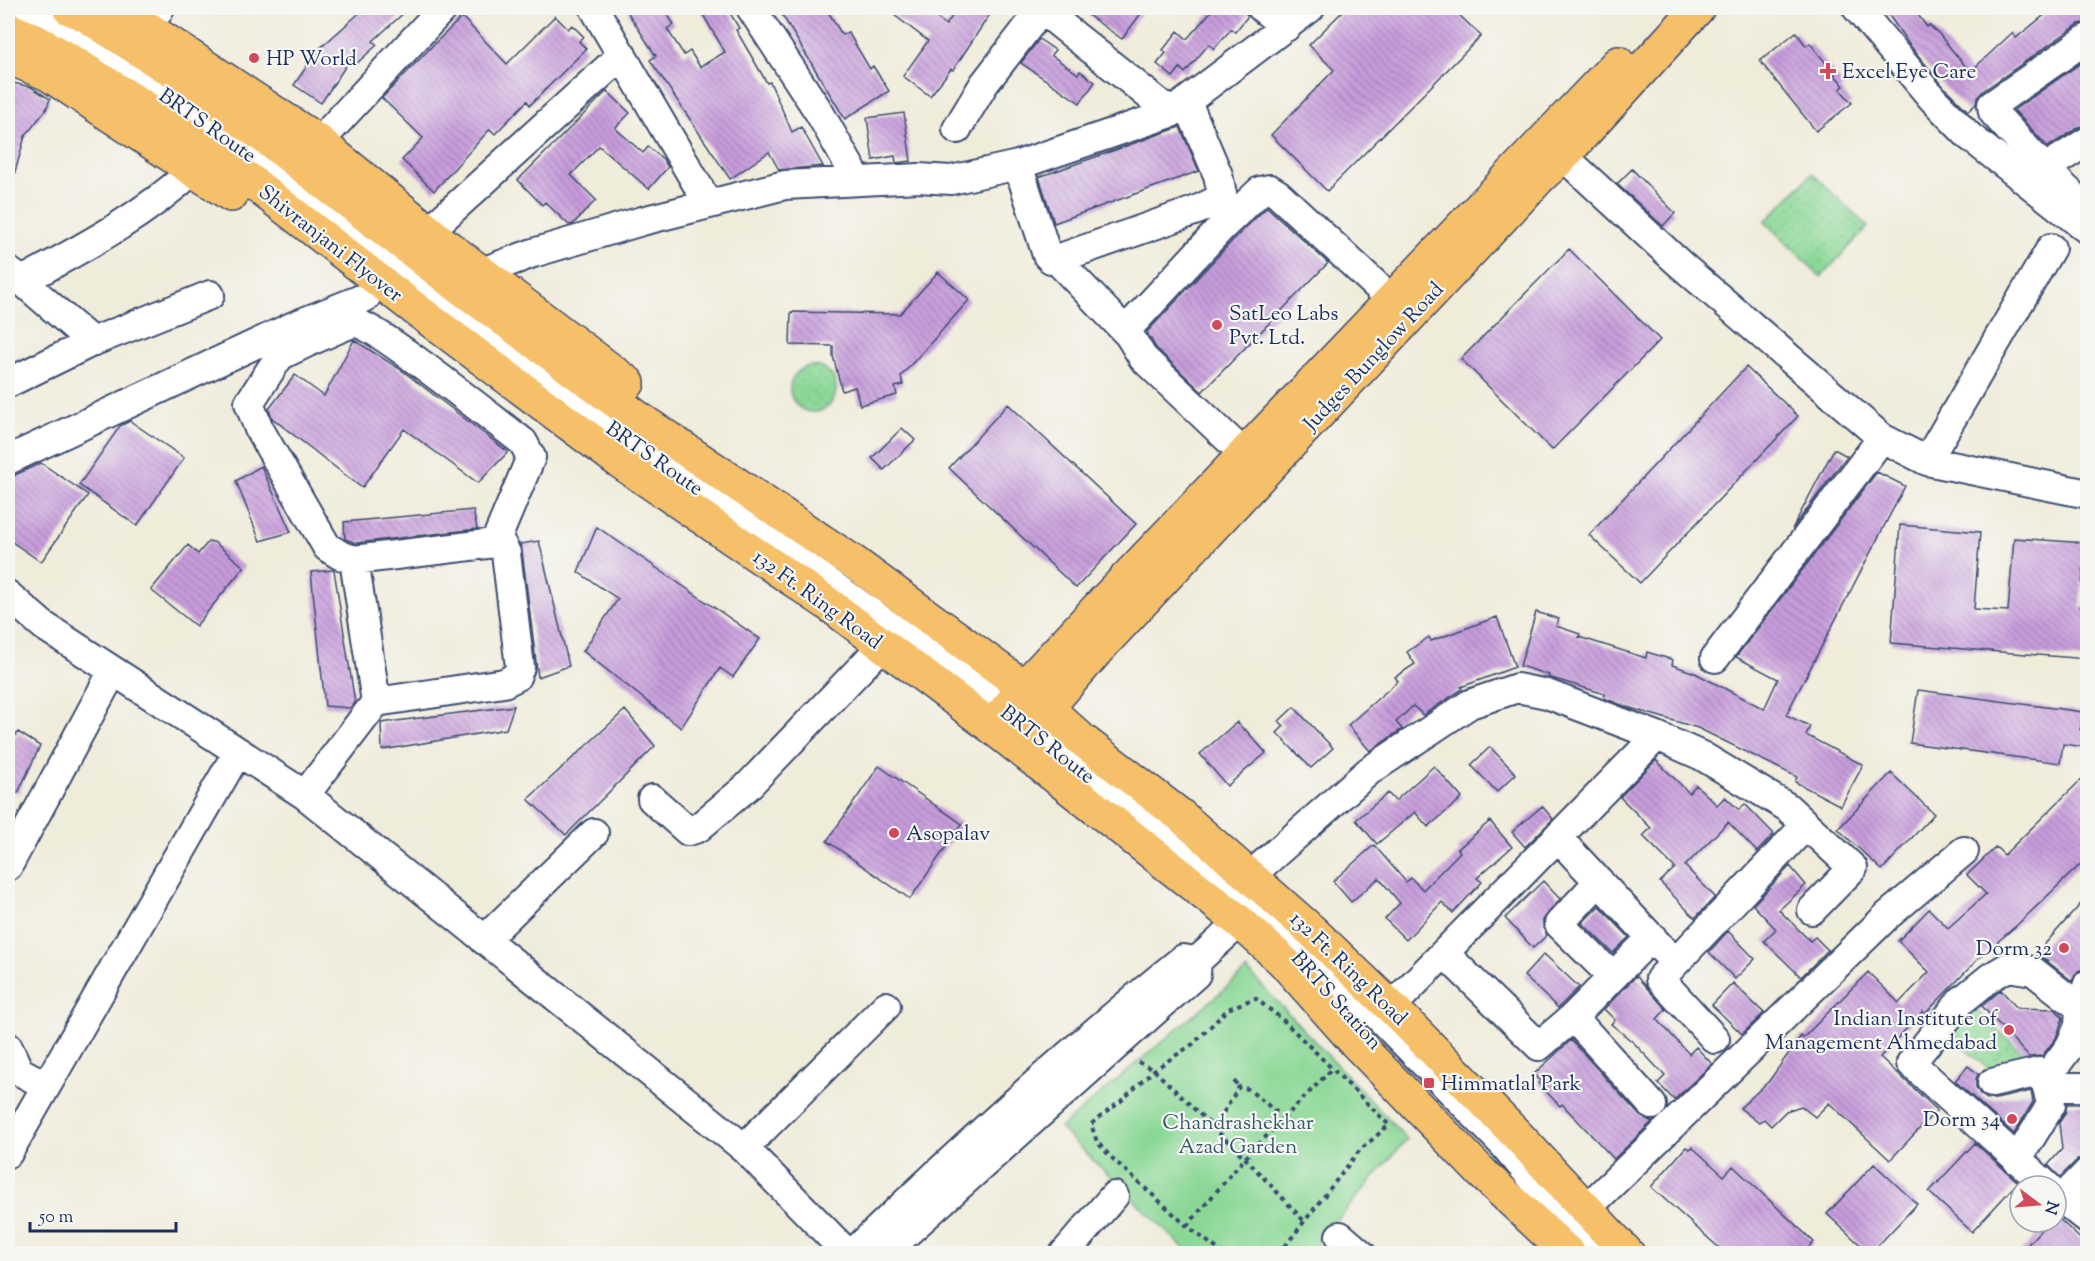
<svg xmlns="http://www.w3.org/2000/svg" width="2095" height="1261" font-family="'Sorts Mill Goudy',serif">
<style>
.grass{fill:url(#grass-dots);stroke:#53847a;stroke-width:1.5}
.park{fill:#8bd896;stroke:#53847a;stroke-width:1.5}
.building{fill:url(#building-back-hatch)}
.lines{fill:none;stroke-linecap:round;stroke-linejoin:round}
.minor-casing{stroke:#3b4b71;stroke-width:32}
.major-casing{stroke:#3b4b71;stroke-width:36}
.path{stroke:#3b4b71;stroke-width:4;stroke-dasharray:4.5 4.5;stroke-linecap:butt}
.minor{stroke:#fff;stroke-width:28}
.major{stroke:#f6c06b;stroke-width:33}
.poi-dot{fill:#d1495b;stroke:#f6f6f2;stroke-width:2}
.labels{text-anchor:middle;stroke-width:4.5;stroke-linejoin:round;paint-order:stroke}
.poi-label{font-size:21px;fill:#1b2f5e;stroke:#f6f6f2;text-anchor:start}
.street-label{font-size:21px;fill:#1b2f5e;stroke:#f6f6f2}
.park-label{font-size:21px;fill:#37596c;stroke:#f6f6f2}
</style>
<defs>
<pattern id="grass-dots" width="8" height="8" patternUnits="userSpaceOnUse" patternTransform="scale(1.5)"><rect width="8" height="8" fill="#8bd896"/><path d="M2 2h.1M6 6h.1" fill="none" stroke="#77ba84" stroke-width="1.8" stroke-linecap="round"/></pattern>
<pattern id="building-back-hatch" width="6" height="6" patternUnits="userSpaceOnUse" patternTransform="scale(1.5)"><rect width="6" height="6" fill="#c79cdc"/><path d="M-1 5l2 2M0 0l6 6M5-1l2 2" fill="none" stroke="#a180b6"/></pattern>
</defs>
<rect width="100%" height="100%" fill="#f6f6f2"/>
<filter id="ink" filterUnits="userSpaceOnUse"><feTurbulence type="fractalNoise" baseFrequency=".0167" numOctaves="2"/><feDisplacementMap in="SourceGraphic" scale="12" xChannelSelector="R" yChannelSelector="G"/><feConvolveMatrix kernelMatrix="1 2 1 2 8 2 1 2 1" color-interpolation-filters="sRGB"/></filter>
<filter id="wash" filterUnits="userSpaceOnUse"><feTurbulence type="fractalNoise" baseFrequency=".008" numOctaves="4" result="noise"/><feDisplacementMap in="SourceGraphic" scale="24" xChannelSelector="R" yChannelSelector="G"/><feGaussianBlur stdDeviation="1.35" result="paint"/><feColorMatrix in="noise" values="0 0 0 0 0 0 0 0 0 0 0 0 0 0 0 0 0 1.4 0 .05"/><feComposite in="paint" operator="in"/></filter>
<g filter="url(#wash)">
<rect width="100%" height="100%" fill="#f0ecda"/>
<path class="grass" d="M1812 173 1868 227 1821 277 1765 222Z
M790 389a23 23 0 1 1 46 0a23 23 0 1 1-46 0Z
M1975 1009 2036 1065 1989 1070 1951 1035Z"/>
<path class="park" d="M1247 970 1407 1139 1309 1253 1190 1254 1060 1128Z"/>
<g id="blocks">
<path class="building" d="M365 8H409L373 41 377 45 356 64 351 58 321 103 294 85 317 51Z
M636 8H663L674 24 667 29 684 55 690 51 700 67 725 52 699 8H727L739 28 736 30 767 83 770 82 792 132 801 127 823 166 779 170 769 152 730 179 650 60 656 56 628 13Z
M778 8H826L842 35 848 32 870 69 873 66 889 91 845 119Z
M885 8H924L946 25 958 8H994L953 70 951 69 930 96 903 76 928 41Z
M1078 8H1145L1122 39Z
M1214 8H1240L1248 16 1235 32 1231 29 1214 49 1209 44 1185 73 1180 68 1173 77 1157 64 1166 53 1163 50 1178 31 1187 39Z
M1346 8H1452L1481 36 1327 191 1271 135 1334 70 1309 45Z
M1884 8H1913L1927 27 1929 25 1939 34 1970 72 2012 33 2016 38 2053 8H2088V22L2079 24 1983 91 1977 98 1976 104 1968 111 1944 87 1908 43Z
M555 16 568 29 572 25 584 37 579 41 586 49 530 105 527 101 495 134 490 129 434 191 402 160 423 138 382 98 434 44 462 17 507 64Z
M1796 32 1806 46 1810 43 1844 86 1840 89 1852 103 1816 131 1760 61Z
M1039 39 1055 50 1051 55 1078 74 1080 71 1095 82 1080 103 1021 63Z
M2088 58V125L2079 127 2048 147 2014 110Z
M8 82 31 87 50 99 46 110 25 136 12 183 8 182Z
M607 91 630 113 615 128 643 153 648 147 663 159 668 167 649 189 599 146 571 175 596 200 573 224 569 225 545 202 542 205 518 180Z
M904 113 911 161 896 163 895 156 873 160 867 118Z
M1180 127 1199 171 1054 223 1039 177Z
M1632 169 1675 213 1663 226 1617 184Z
M1267 207 1328 263 1202 392 1156 348 1147 332 1234 239Z
M1569 249 1660 340 1552 450 1461 359Z
M938 272 969 300 901 376 903 385 895 387 897 395 860 405 855 387 842 391 833 356V346L790 345 791 312 900 314Z
M354 340 400 369 508 452 478 483 404 429 362 488 272 418 269 409 295 375 324 396Z
M1746 367 1798 416 1640 583 1589 535Z
M1008 404 1136 524 1076 588 949 468Z
M130 421 184 458 137 526 79 485 120 426Z
M902 428 915 440 884 470 872 458Z
M1834 449 1847 456 1792 529Z
M41 463 88 495 41 562 8 539V486L15 475Z
M261 466 291 532 260 541 236 481Z
M1877 472 1905 486 1786 715 1810 726 1806 735 1863 765 1841 806 1795 782 1797 777 1698 728 1627 707 1604 698 1605 694 1548 677 1549 675 1520 666 1536 612 1559 619 1556 626 1580 634 1579 637 1646 658 1647 652 1673 660 1672 665 1695 673 1764 709 1778 679 1736 657Z
M473 510 477 529 356 543 345 539 344 522Z
M1900 525 1980 532 1974 609 2008 611 2014 538 2086 543 2080 607 2088 608V659L1891 643Z
M597 527 760 639 733 677 720 668 681 728 583 651 618 599 578 572Z
M539 541 569 666 538 677 522 551 520 544Z
M208 542H214L244 567 196 626 151 590 188 545 198 554Z
M334 570 355 703 350 708 325 706 311 572Z
M1497 617 1515 667 1461 687 1462 689 1423 715 1413 706 1396 722 1402 729 1370 751 1348 725 1398 681 1395 677 1415 664 1407 652 1429 637 1431 641Z
M1918 690 2083 712 2080 730 2088 731 2085 747 2063 744 2060 763 1910 743Z
M514 706 506 729 382 750 381 723Z
M1294 707 1333 748 1311 768 1277 733 1284 726 1279 721Z
M625 710 655 746 566 835 528 799Z
M1237 722 1244 730 1245 729 1266 753 1227 786 1200 754Z
M18 732 40 746 18 793 8 786V746Z
M1490 747 1516 774 1497 792 1471 765Z
M1656 760 1689 793 1696 785 1717 805 1725 797 1739 810 1745 804 1774 834 1757 852 1728 822 1685 866 1715 897 1695 918 1660 882 1675 868 1643 836 1651 828 1620 797Z
M879 766 962 824 910 899 827 841Z
M1434 766 1462 798 1428 827 1415 812 1377 844 1356 820 1388 793 1395 801Z
M1891 773 1934 814 1882 870 1838 829Z
M2088 773V857L2017 925 1978 959 1925 1014 1923 1011 1880 1057 1937 1110 1890 1160 1829 1103 1815 1117 1801 1106 1786 1111 1771 1126 1764 1119 1759 1123 1740 1108 1769 1081 1801 1036 1803 1038 1868 972 1899 1003 1929 972 1898 941 1929 909 1948 928 1986 894 1967 875 1996 847 2004 855Z
M1542 806 1553 819 1525 847 1512 832Z
M1490 821 1512 847 1477 878 1482 882 1453 913 1442 902 1406 940 1385 919 1400 903 1379 878 1351 902 1333 881 1374 845 1406 882 1411 878 1423 890 1460 852 1458 849Z
M1790 866 1806 885 1779 910 1810 941 1815 937 1828 950 1801 977 1764 941 1776 929 1753 905Z
M1543 881 1560 899 1543 920V928L1547 935 1533 948 1505 918Z
M2088 896V968L2078 971 2072 981 2043 958 2035 955Z
M1599 906 1629 937 1613 953 1582 923Z
M1728 931 1755 959 1735 979 1709 952Z
M1544 954 1579 987 1558 1008 1524 976Z
M1636 976 1666 1009 1657 1019 1689 1054 1696 1047 1712 1064 1674 1100 1658 1083 1665 1076 1634 1043 1611 1024 1615 1020 1604 1009Z
M1733 983 1764 1013 1742 1034 1712 1005Z
M2001 990 2017 1008 2055 1009 2063 1018 2056 1038 2042 1056 2029 1057 1982 1006Z
M1571 1040 1640 1116 1652 1122 1614 1159 1562 1104 1560 1106 1538 1083 1541 1081 1534 1074Z
M1968 1066 1978 1074 1976 1079V1087L1980 1094 1987 1099H1996L2031 1091 2033 1102 2014 1134 1955 1081Z
M2067 1104H2088V1156L2077 1160 2060 1177 2048 1165 2062 1149 2059 1123 2065 1114Z
M1975 1143 2018 1182 1972 1232 1929 1192Z
M1686 1147 1690 1149 1692 1147 1724 1176 1733 1166 1814 1242 1803 1254H1726L1651 1187Z
M1874 1164 1917 1204 1870 1254 1827 1214Z
M2056 1216 2088 1246V1254H2019L2048 1222H2056Z"/>
</g>
</g>
<g filter="url(#ink)">
<use href="#blocks" fill-opacity="0" stroke="#3b4b71" stroke-width="1.5"/>
<g class="lines">
<g class="minor-casing">
<path id="minor" d="M14 8 64 32 139 76 261 162 588 411 1006 709 1175 844 1375 1013 1503 1144 1597 1254
M594 8 708 203
M751 8 819 112 858 181
M1040 8 1171 113
M1262 8 1286 27
M1857 8 1932 98 1969 136 2088 230
M148 28 160 8
M957 129 984 84 1042 9
M319 142 443 8
M1563 156 1680 264 1882 438 1927 461 2088 494
M1018 165 1047 255 1051 259 1060 258 1197 210 1218 200 1222 194 1218 175 1187 102
M2030 178 2088 141
M2084 206 2046 170 1993 112 1992 105 2088 38
M429 231 622 55
M1056 259 1129 335
M8 271 22 281C83 248 144 216 194 169
M482 272 533 253 642 221 785 185 919 178 951 180 1018 165 1171 113 1310 8
M22 281 92 342
M8 383 92 342 210 295
M1244 454 1143 358 1129 335 1130 326 1222 227 1260 191 1270 189 1278 194 1392 300
M8 460 296 325 366 297
M1927 461 2051 248
M354 560 495 543 502 545 506 553 520 667 516 677 504 683 376 702
M8 595 44 626 305 795 744 1148 848 1254
M1715 658 1882 438
M305 795 376 702 354 560 340 555 327 547 259 429 249 403 279 357C284 353 348 323 354 323 374 323 499 424 523 442L531 457 495 543
M652 799 688 831 698 828 747 787 883 645
M1557 837 1665 952
M8 866 113 671
M1250 876 1369 771 1470 704 1517 688 1547 694 1657 736 1702 756 1787 807 1853 868 1812 910
M1599 881 1559 924 1612 976
M484 940 594 833
M1444 953 1539 1046 1573 1017 1652 937
M1391 1007 1657 736
M1573 1017 1652 1105
M1715 1039 1660 979 1806 825
M8 1047 19 1071 45 1085
M1992 1083 2039 1072 2050 1073
M2047 1087H2088
M744 1148 886 1006
M8 1153 237 753
M2017 1160 2051 1105 2047 1087 2050 1073 2070 1046 2079 1026 2080 1008 2088 984
M2047 1186 1911 1063 1961 1001 1991 977 2008 967 2033 971 2080 1008
M2056 1194 2088 1220
M2062 1199 2088 1172
M1585 1210 1887 916 1964 851
M1340 1236 1361 1254
M852 1254C959 1151 1068 1051 1183 959L1197 961
M883 1254 1196 974 1197 961 1240 922
M1064 1254 1114 1196"/>
</g>
<g class="major-casing">
<path id="major" d="M69 8 85 15 192 84 275 145 450 280 641 420 856 564 1024 687 1082 740 1181 816 1313 932 1395 1011 1518 1136 1628 1254
M112 8 135 20 319 142 449 248 628 383
M8 29 32 39 66 58 160 117 248 179 418 311 619 461 827 603 992 727 1240 922 1283 961 1357 1044 1483 1174 1569 1254
M8 57 48 74 231 195
M992 727 1024 687 1107 598 1618 63
M1017 746 1048 707 1100 647 1541 176 1563 156 1698 8"/>
</g>
<path class="path" d="M1138 1062 1154 1070 1245 1158 1305 1222
M1234 1081 1239 1087
M1214 1128 1239 1087 1248 1089 1284 1118
M1187 1226 1245 1158 1332 1069
M1224 1254 1187 1226 1114 1160 1097 1142 1091 1124 1121 1101 1154 1070 1193 1044 1228 1009 1255 998 1282 1019 1389 1125 1360 1150 1279 1254"/>
<use href="#minor" class="minor"/>
<use href="#major" class="major"/>
</g>
</g>
<g class="poi-dot">
<circle cx="254" cy="58" r="6"/>
<path d="M1825 62h6v6h6v6h-6v6h-6v-6h-6v-6h6z"/>
<circle cx="1217" cy="325" r="6"/>
<circle cx="894" cy="833" r="6"/>
<circle cx="2064" cy="948" r="6"/>
<circle cx="2009" cy="1030" r="6"/>
<rect x="1423" y="1077" width="12" height="12" rx="3"/>
<circle cx="2012" cy="1119" r="6"/>
</g>
<g class="labels">
<g class="poi-label">
<text x="266" y="65">HP World</text>
<text x="1842" y="78">Excel Eye Care</text>
<text x="1229" y="320">SatLeo Labs<tspan x="1229" dy="24">Pvt. Ltd.</tspan></text>
<text x="906" y="840">Asopalav</text>
<text x="2052" y="955" text-anchor="end">Dorm 32</text>
<text x="1997" y="1025" text-anchor="end">Indian Institute of<tspan x="1997" dy="24">Management Ahmedabad</tspan></text>
<text x="1441" y="1090">Himmatlal Park</text>
<text x="2000" y="1126" text-anchor="end">Dorm 34</text>
</g>
<g class="street-label">
<text transform="translate(208 125) rotate(35)" y="7">BRTS Route</text>
<text transform="translate(331 243) rotate(38)" y="7">Shivranjani Flyover</text>
<text transform="translate(1373 356) rotate(-47)" y="7">Judges Bunglow Road</text>
<text transform="translate(655 458) rotate(35)" y="7">BRTS Route</text>
<text transform="translate(818 599) rotate(36)" y="7">132 Ft. Ring Road</text>
<text transform="translate(1048 744) rotate(38)" y="7">BRTS Route</text>
<text transform="translate(1349 968) rotate(44)" y="7">132 Ft. Ring Road</text>
<text transform="translate(1337 1000) rotate(48)" y="7">BRTS Station</text>
</g>
<g class="park-label">
<text x="1238" y="1129">Chandrashekhar<tspan x="1238" dy="24">Azad Garden</tspan></text>
</g>
</g>
<rect width="2095" height="1261" fill="none" stroke="#f6f6f2" stroke-width="30"/>
<g transform="translate(2038 1204) rotate(106)"><circle r="28" fill="#f6f6f2" stroke="#9ea6b7" stroke-width="1.5"/>
<path d="M0-4.5L10 22L0 15L-10 22Z" fill="#d1495b"/>
<text y="-9" font-size="16" font-weight="bold" text-anchor="middle" fill="#1b2f5e">N</text>
</g>
<path d="M30 1222v9h146v-9" fill="none" stroke="#1b2f5e" stroke-width="3"/>
<text x="39" y="1222" font-size="18" fill="#1b2f5e" stroke="#f6f6f2" stroke-width="4.5" paint-order="stroke">50 m</text>
</svg>
